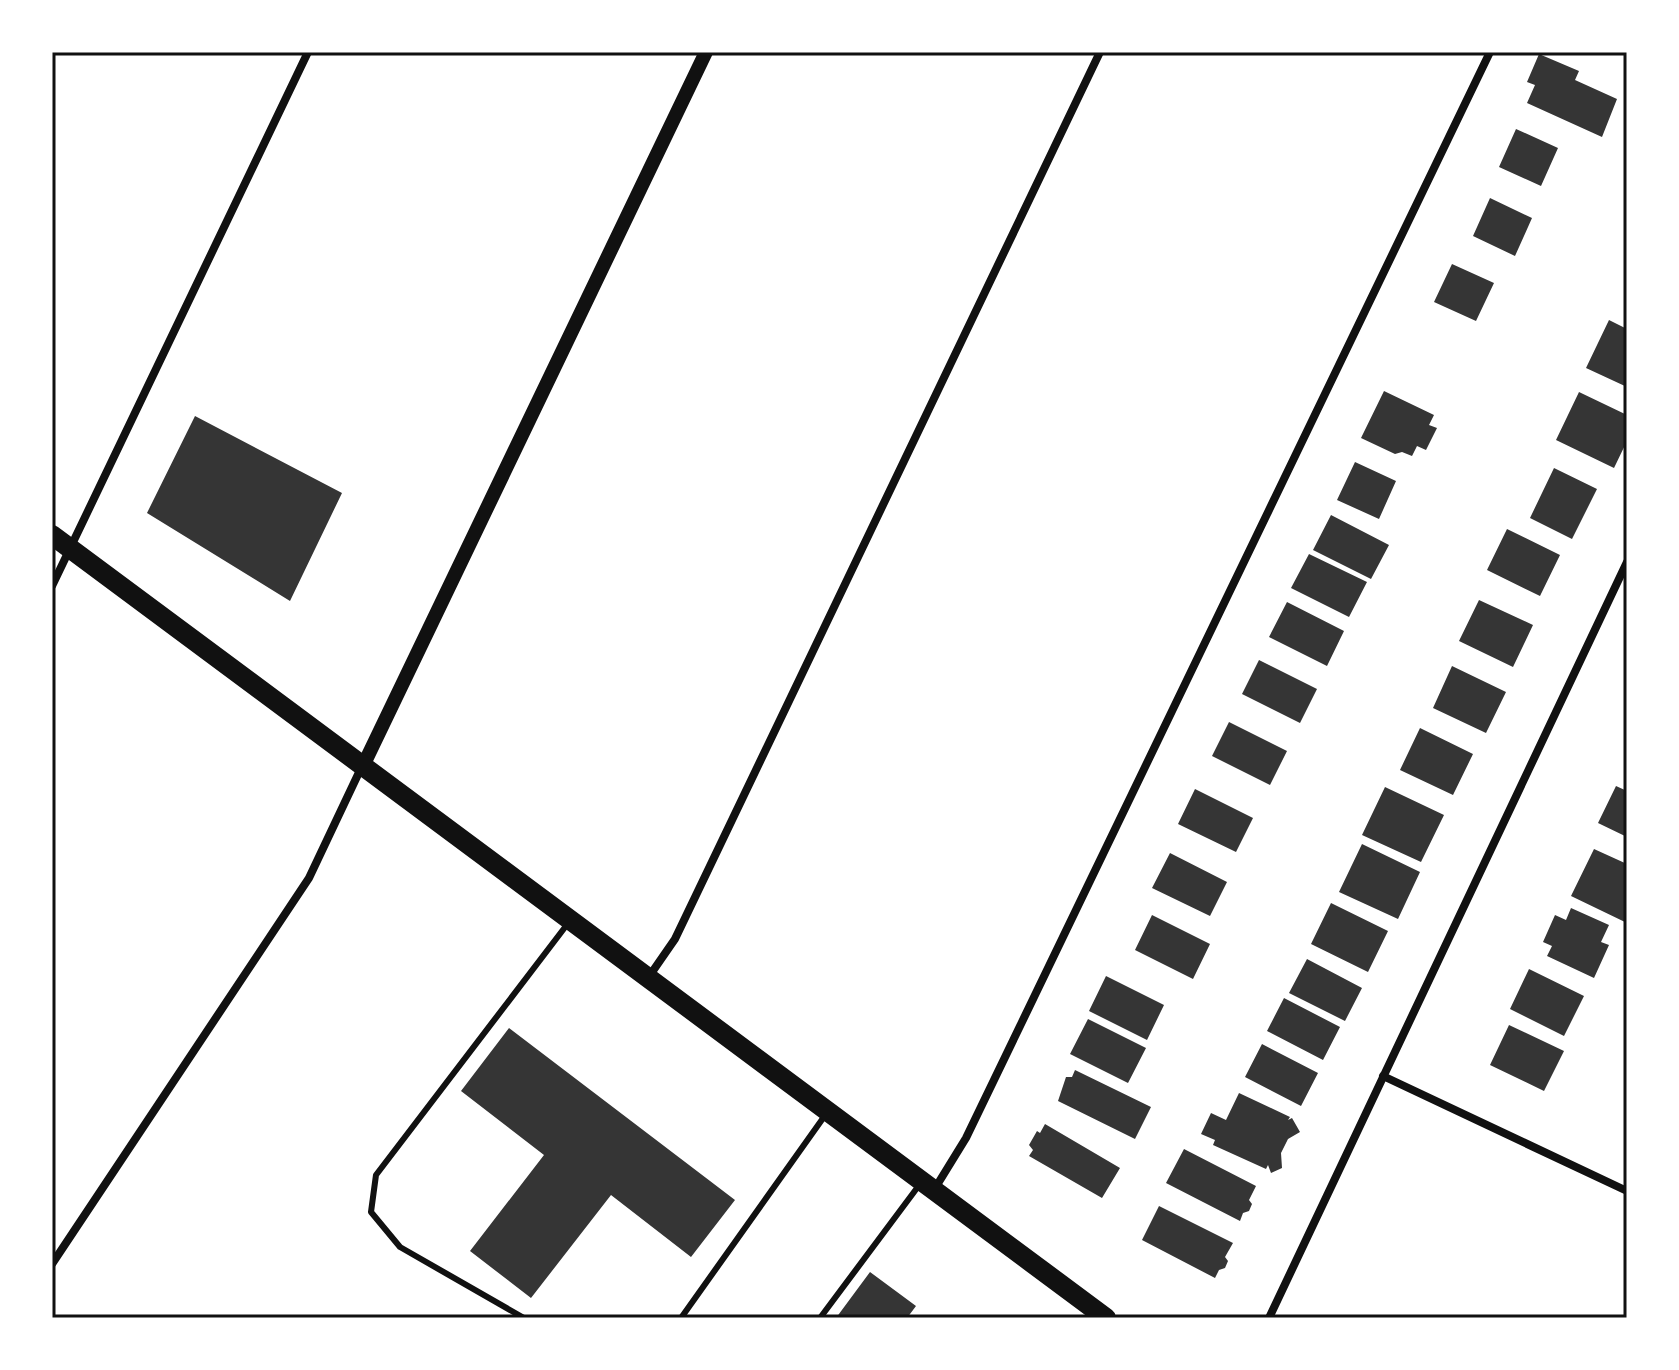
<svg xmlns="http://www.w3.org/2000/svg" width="1679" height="1370" font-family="'PT Sans',sans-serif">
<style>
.building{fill:#353535}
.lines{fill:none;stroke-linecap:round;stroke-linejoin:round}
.service{stroke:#111;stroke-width:6}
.minor{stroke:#111;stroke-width:8}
.tertiary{stroke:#111;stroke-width:14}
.primary{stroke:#111;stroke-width:20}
.neatline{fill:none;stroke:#111;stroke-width:3}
</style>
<rect width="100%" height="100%" fill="#fff"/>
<path class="building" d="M1539 54 1579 71 1575 80 1617 99 1602 137 1527 103 1535 85 1527 82Z
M1516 129 1558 148 1541 186 1499 167Z
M1490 198 1532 218 1515 256 1473 236Z
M1452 264 1494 283 1476 321 1434 302Z
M1609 320 1627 329V387L1586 368Z
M1384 391 1434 415 1429 425 1437 428 1426 450 1417 446 1412 456 1402 452 1395 454 1361 438Z
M1579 392 1627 415V441L1614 468 1556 440Z
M195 416 342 493 290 601 147 513Z
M1355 462 1396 481 1379 519 1337 500Z
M1554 468 1597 489 1572 539 1530 518Z
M1331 515 1389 545 1371 579 1313 550Z
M1507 529 1560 555 1540 596 1487 570Z
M1309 554 1367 582 1349 617 1291 588Z
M1479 600 1533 625 1513 667 1459 641Z
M1287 602 1344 631 1327 666 1269 637Z
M1259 660 1317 689 1300 723 1242 694Z
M1452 666 1506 692 1486 733 1433 708Z
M1229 722 1287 751 1270 785 1212 756Z
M1420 728 1473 754 1453 795 1400 770Z
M1616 786 1627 791V837L1598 823Z
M1385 787 1444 815 1421 862 1362 835Z
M1195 789 1253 818 1236 852 1178 824Z
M1362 844 1420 872 1398 919 1339 892Z
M1594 849 1627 864V923L1571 896Z
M1170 853 1227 882 1210 916 1152 888Z
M1331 903 1388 931 1368 972 1311 944Z
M1571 908 1609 925 1601 942 1609 945 1594 978 1547 956 1552 946 1543 942 1555 915 1566 920Z
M1152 915 1210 944 1193 979 1135 950Z
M1307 959 1362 988 1345 1021 1289 993Z
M1529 969 1584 996 1564 1036 1510 1009Z
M1106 976 1164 1005 1147 1040 1089 1011Z
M1284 998 1340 1027 1323 1060 1267 1031Z
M1088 1019 1146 1048 1128 1083 1070 1054Z
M1509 1025 1564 1051 1544 1091 1490 1065Z
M509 1028 735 1200 691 1257 611 1195 531 1298 470 1251 544 1155 461 1091Z
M1262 1044 1318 1073 1301 1106 1245 1077Z
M1075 1070 1151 1107 1135 1139 1058 1101 1066 1077H1072Z
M1239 1093 1290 1117 1288 1120 1292 1118 1300 1132 1288 1139 1281 1153 1282 1168 1271 1173 1268 1165 1266 1169 1213 1145 1215 1140 1201 1134 1211 1113 1226 1120Z
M1045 1124 1120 1168 1102 1198 1029 1156 1033 1150 1029 1145 1037 1131 1040 1133Z
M1184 1149 1256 1186 1249 1200 1252 1204 1249 1211 1243 1213 1240 1221 1166 1183Z
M1159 1206 1233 1243 1225 1257 1228 1261 1225 1268 1219 1270 1215 1278 1142 1240Z
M870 1272 916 1306 907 1318H836Z"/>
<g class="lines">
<path class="service" d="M524 1318 400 1247 371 1212 376 1175 569 922
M681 1318 826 1114
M820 1318 920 1184"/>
<path class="minor" d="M52 586 308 52
M648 978 675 939 1100 52
M1383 1076 1627 1191
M934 1190 966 1138 1490 52
M52 1264 309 878 362 766
M1269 1318 1627 562"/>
<path class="tertiary" d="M363 766 706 52"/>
<path class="primary" d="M52 535 1106 1318"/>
</g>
<rect width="1679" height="1370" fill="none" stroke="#ffffff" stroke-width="108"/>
<rect x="54" y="54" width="1571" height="1262" class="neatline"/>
</svg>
